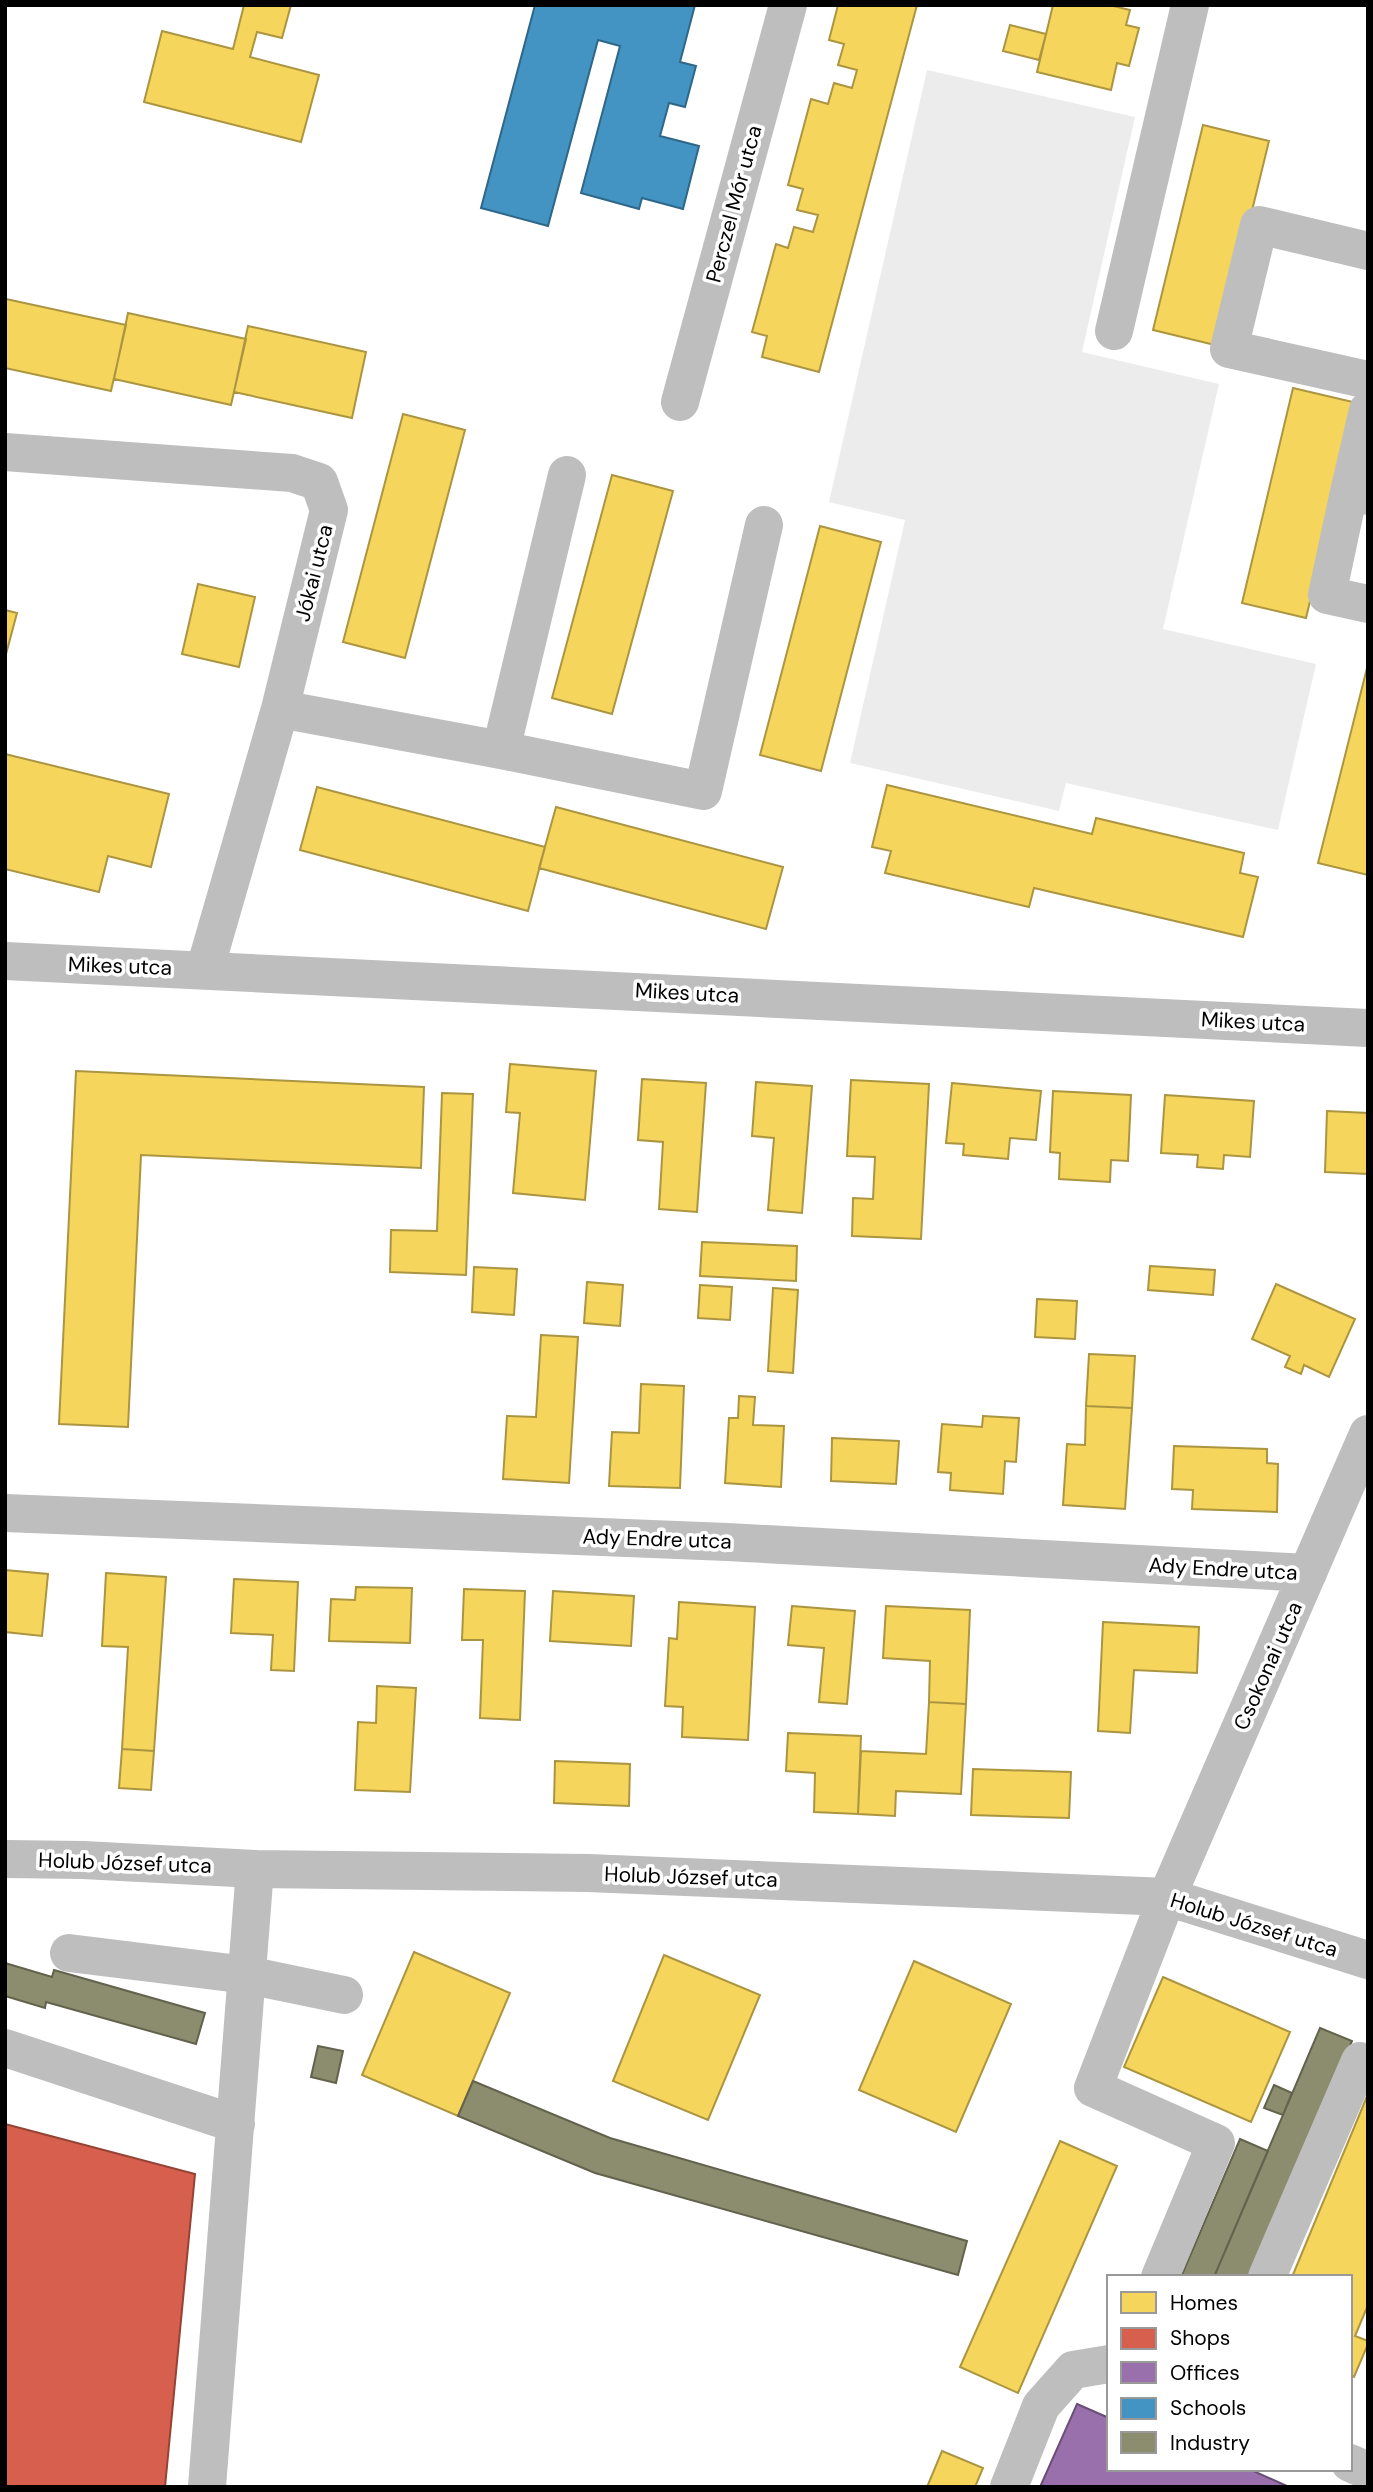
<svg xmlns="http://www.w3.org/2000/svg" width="1373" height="2492" font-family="'DM Sans',sans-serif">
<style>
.green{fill:#ececec}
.homes{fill:#f6d55c;stroke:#ac9540;stroke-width:2}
.shops{fill:#d6604d;stroke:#964336;stroke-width:2}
.offices{fill:#9970ab;stroke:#6b4e78;stroke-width:2}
.schools{fill:#4393c3;stroke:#2f6788;stroke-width:2}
.industry{fill:#8c8c6e;stroke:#62624d;stroke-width:2}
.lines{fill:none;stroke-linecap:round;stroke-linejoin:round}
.minor{stroke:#bebebe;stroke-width:38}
.labels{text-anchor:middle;stroke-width:7;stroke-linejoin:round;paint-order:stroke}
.street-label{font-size:21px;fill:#000;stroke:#fff}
</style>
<rect width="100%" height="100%" fill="#fff"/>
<path class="green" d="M927 70 1135 117 1082 352 1219 384 1163 629 1316 664 1278 830 1066 783 1059 811 850 763 905 520 829 502Z"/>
<path class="homes" d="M244 5H291L282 38 257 32 250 57 319 75 301 142 144 102 162 31 233 49Z
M838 5H917L819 372 762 357 767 336 752 332 776 244 788 248 794 227 813 232 818 215 797 210 803 189 788 185 811 99 828 104 834 83 852 88 857 70 838 65 844 44 829 40Z
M1053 5H1109L1130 10 1126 25 1139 28 1129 66 1117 63 1111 90 1037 72Z
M1010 25 1046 34 1039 60 1003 51Z
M1203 125 1269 141 1219 346 1153 330Z
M6 299 126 325 111 391 5 368Z
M128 313 246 339 231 405 114 379Z
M248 326 366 352 352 418 234 392Z
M1293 388 1357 403 1306 618 1242 603Z
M403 414 465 430 405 658 343 642Z
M612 475 673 491 612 714 552 698Z
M820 526 881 542 821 771 760 755Z
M198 584 255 597 239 667 182 654Z
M5 610 17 613 5 658Z
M1368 664V875L1318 863Z
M5 754 169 794 151 867 108 856 99 892 5 869Z
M887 785 1092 834 1096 818 1244 853 1240 873 1258 877 1243 937 1034 888 1029 907 885 873 891 851 872 847Z
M317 787 545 847 528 911 300 850Z
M556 807 783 867 766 929 539 868Z
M510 1064 596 1071 585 1200 513 1193 520 1113 506 1112Z
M76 1071 424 1087 421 1168 141 1155 128 1427 59 1424Z
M642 1079 706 1083 697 1212 659 1209 663 1142 638 1140Z
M851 1080 929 1084 921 1239 852 1236 853 1198 873 1199 875 1157 847 1156Z
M756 1082 812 1086 802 1213 768 1210 774 1138 752 1136Z
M952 1083 1041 1091 1036 1140 1010 1138 1008 1159 963 1155 964 1144 946 1143Z
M1053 1091 1131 1095 1128 1161 1111 1160 1110 1182 1059 1179 1060 1153 1050 1152Z
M442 1093 473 1094 466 1275 390 1272 391 1230 437 1231Z
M1165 1095 1254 1101 1250 1157 1224 1155 1223 1169 1197 1167 1198 1155 1161 1153Z
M1327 1111 1368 1113V1174L1325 1172Z
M702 1242 797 1246 796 1281 700 1276Z
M1150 1266 1215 1270 1213 1295 1148 1290Z
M474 1267 517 1269 514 1315 472 1312Z
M587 1282 623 1285 620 1326 584 1323Z
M1276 1284 1355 1319 1329 1377 1304 1365 1301 1374 1285 1367 1290 1356 1252 1339Z
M700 1285 732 1287 730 1320 698 1318Z
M773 1288 798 1290 793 1373 768 1371Z
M1037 1299 1077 1301 1075 1339 1035 1337Z
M541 1335 578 1337 569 1483 503 1479 507 1416 536 1417Z
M1089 1354 1135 1356 1132 1408 1086 1406Z
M641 1384 684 1386 680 1488 609 1486 612 1432 639 1433Z
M739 1396 755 1397 753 1425 784 1426 781 1487 725 1483 729 1418H738Z
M1086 1406 1132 1408 1125 1509 1063 1505 1067 1444 1085 1445Z
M983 1416 1019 1418 1016 1462 1005 1461 1003 1494 950 1490 951 1473 938 1472 942 1424 982 1427Z
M832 1438 899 1441 896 1484 831 1481Z
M1174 1446 1267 1449V1463L1278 1464 1277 1512 1192 1509 1193 1490 1172 1489Z
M5 1570 48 1574 42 1636 5 1632Z
M106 1573 166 1577 154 1751 122 1749 128 1647 102 1646Z
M234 1579 298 1582 294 1671 271 1670 273 1635 231 1633Z
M356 1587 412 1588 410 1643 329 1641 331 1599 355 1600Z
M464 1589 525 1591 520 1720 480 1718 483 1640H462Z
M553 1591 634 1596 631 1646 550 1641Z
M679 1602 755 1607 748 1740 682 1737 683 1707 665 1706 669 1638 677 1639Z
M792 1606 855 1611 847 1704 819 1702 824 1648 788 1645Z
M886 1606 970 1610 966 1704 929 1702 930 1661 883 1658Z
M1103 1622 1199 1627 1197 1673 1134 1670 1130 1733 1098 1731Z
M377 1686 416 1688 410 1792 355 1790 358 1722 376 1723Z
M929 1702 966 1704 961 1794 896 1791 895 1816 858 1814 861 1751 926 1754Z
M788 1733 861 1736 858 1814 814 1812 815 1773 786 1771Z
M122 1749 154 1751 151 1790 119 1788Z
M555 1761 630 1764 629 1806 554 1803Z
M973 1769 1071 1772 1069 1818 971 1815Z
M414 1952 510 1993 458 2116 362 2075Z
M664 1955 760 1995 708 2120 613 2081Z
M914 1961 1011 2004 956 2132 859 2090Z
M1163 1977 1290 2032 1251 2122 1124 2067Z
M1368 2094V2305L1355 2336 1368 2341V2344L1354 2377 1350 2375V2277H1292Z
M1060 2141 1117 2166 1018 2393 960 2367Z
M942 2451 983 2468 975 2487H927Z"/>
<path class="shops" d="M5 2124 195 2174 165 2487H5Z"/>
<path class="offices" d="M1077 2404 1109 2418V2469H1249L1289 2487H1040Z"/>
<path class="schools" d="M535 5H695L680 62 696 66 685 107 669 103 660 136 699 146 683 209 642 198 639 209 581 193 620 46 598 40 548 226 481 208Z"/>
<path class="industry" d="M5 1963 52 1977 54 1970 205 2013 196 2044 46 2002 45 2008 5 1996Z
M1320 2028 1352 2041 1252 2277H1214Z
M318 2046 343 2051 336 2083 311 2077Z
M473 2081 610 2138 967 2241 958 2275 595 2173 458 2116Z
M1274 2085 1292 2093 1283 2115 1264 2108Z
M1240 2139 1268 2151 1214 2277H1181Z"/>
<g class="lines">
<path class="minor" d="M1368 251 1259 225 1229 349 1368 380
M1114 331 1190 5
M680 402 788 5
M1368 410 1349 492 1368 496
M5 452 292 473 319 482 329 510 280 709 205 969
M1349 492 1327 595 1368 604
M280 709 501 750 703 791 764 525
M501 750 567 475
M5 961 1368 1028
M5 1513 727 1542 1308 1573
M5 1859 83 1860 255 1869 588 1873 1167 1897 1368 1960
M69 1953 247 1975 344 1995
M5 2048 236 2124
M1160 2277 1216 2143 1093 2088 1167 1897 1368 1434
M1267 2277 1360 2061
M1350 2463 1368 2471
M207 2487 255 1869
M1009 2487 1041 2406 1073 2370 1109 2364"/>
</g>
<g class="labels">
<g class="street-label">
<text transform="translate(734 204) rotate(-75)" y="7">Perczel Mór utca</text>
<text transform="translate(314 573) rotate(-76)" y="7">Jókai utca</text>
<text transform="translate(120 966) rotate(2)" y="7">Mikes utca</text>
<text transform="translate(687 993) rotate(3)" y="7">Mikes utca</text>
<text transform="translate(1253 1022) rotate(3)" y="7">Mikes utca</text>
<text transform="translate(657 1539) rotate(2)" y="7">Ady Endre utca</text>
<text transform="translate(1223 1569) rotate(3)" y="7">Ady Endre utca</text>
<text transform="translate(1268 1666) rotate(-66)" y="7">Csokonai utca</text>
<text transform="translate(125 1863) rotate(2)" y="7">Holub József utca</text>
<text transform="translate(691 1877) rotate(2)" y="7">Holub József utca</text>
<text transform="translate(1254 1925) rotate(17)" y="7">Holub József utca</text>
</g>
</g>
<rect width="1373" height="2492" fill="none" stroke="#000000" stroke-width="14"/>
<rect x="1107" y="2275" width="245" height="196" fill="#ffffff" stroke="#999999" stroke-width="2"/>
<rect x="1121" y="2292" width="35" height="21" fill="#f6d55c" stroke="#999999" stroke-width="2"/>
<text x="1170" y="2310" font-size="21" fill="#000000">Homes</text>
<rect x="1121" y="2328" width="35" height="21" fill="#d6604d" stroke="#999999" stroke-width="2"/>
<text x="1170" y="2345" font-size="21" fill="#000000">Shops</text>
<rect x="1121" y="2362" width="35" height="21" fill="#9970ab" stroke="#999999" stroke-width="2"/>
<text x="1170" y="2380" font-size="21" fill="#000000">Offices</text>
<rect x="1121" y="2398" width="35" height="21" fill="#4393c3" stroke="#999999" stroke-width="2"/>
<text x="1170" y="2415" font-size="21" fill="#000000">Schools</text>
<rect x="1121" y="2432" width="35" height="21" fill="#8c8c6e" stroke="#999999" stroke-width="2"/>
<text x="1170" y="2450" font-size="21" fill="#000000">Industry</text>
</svg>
